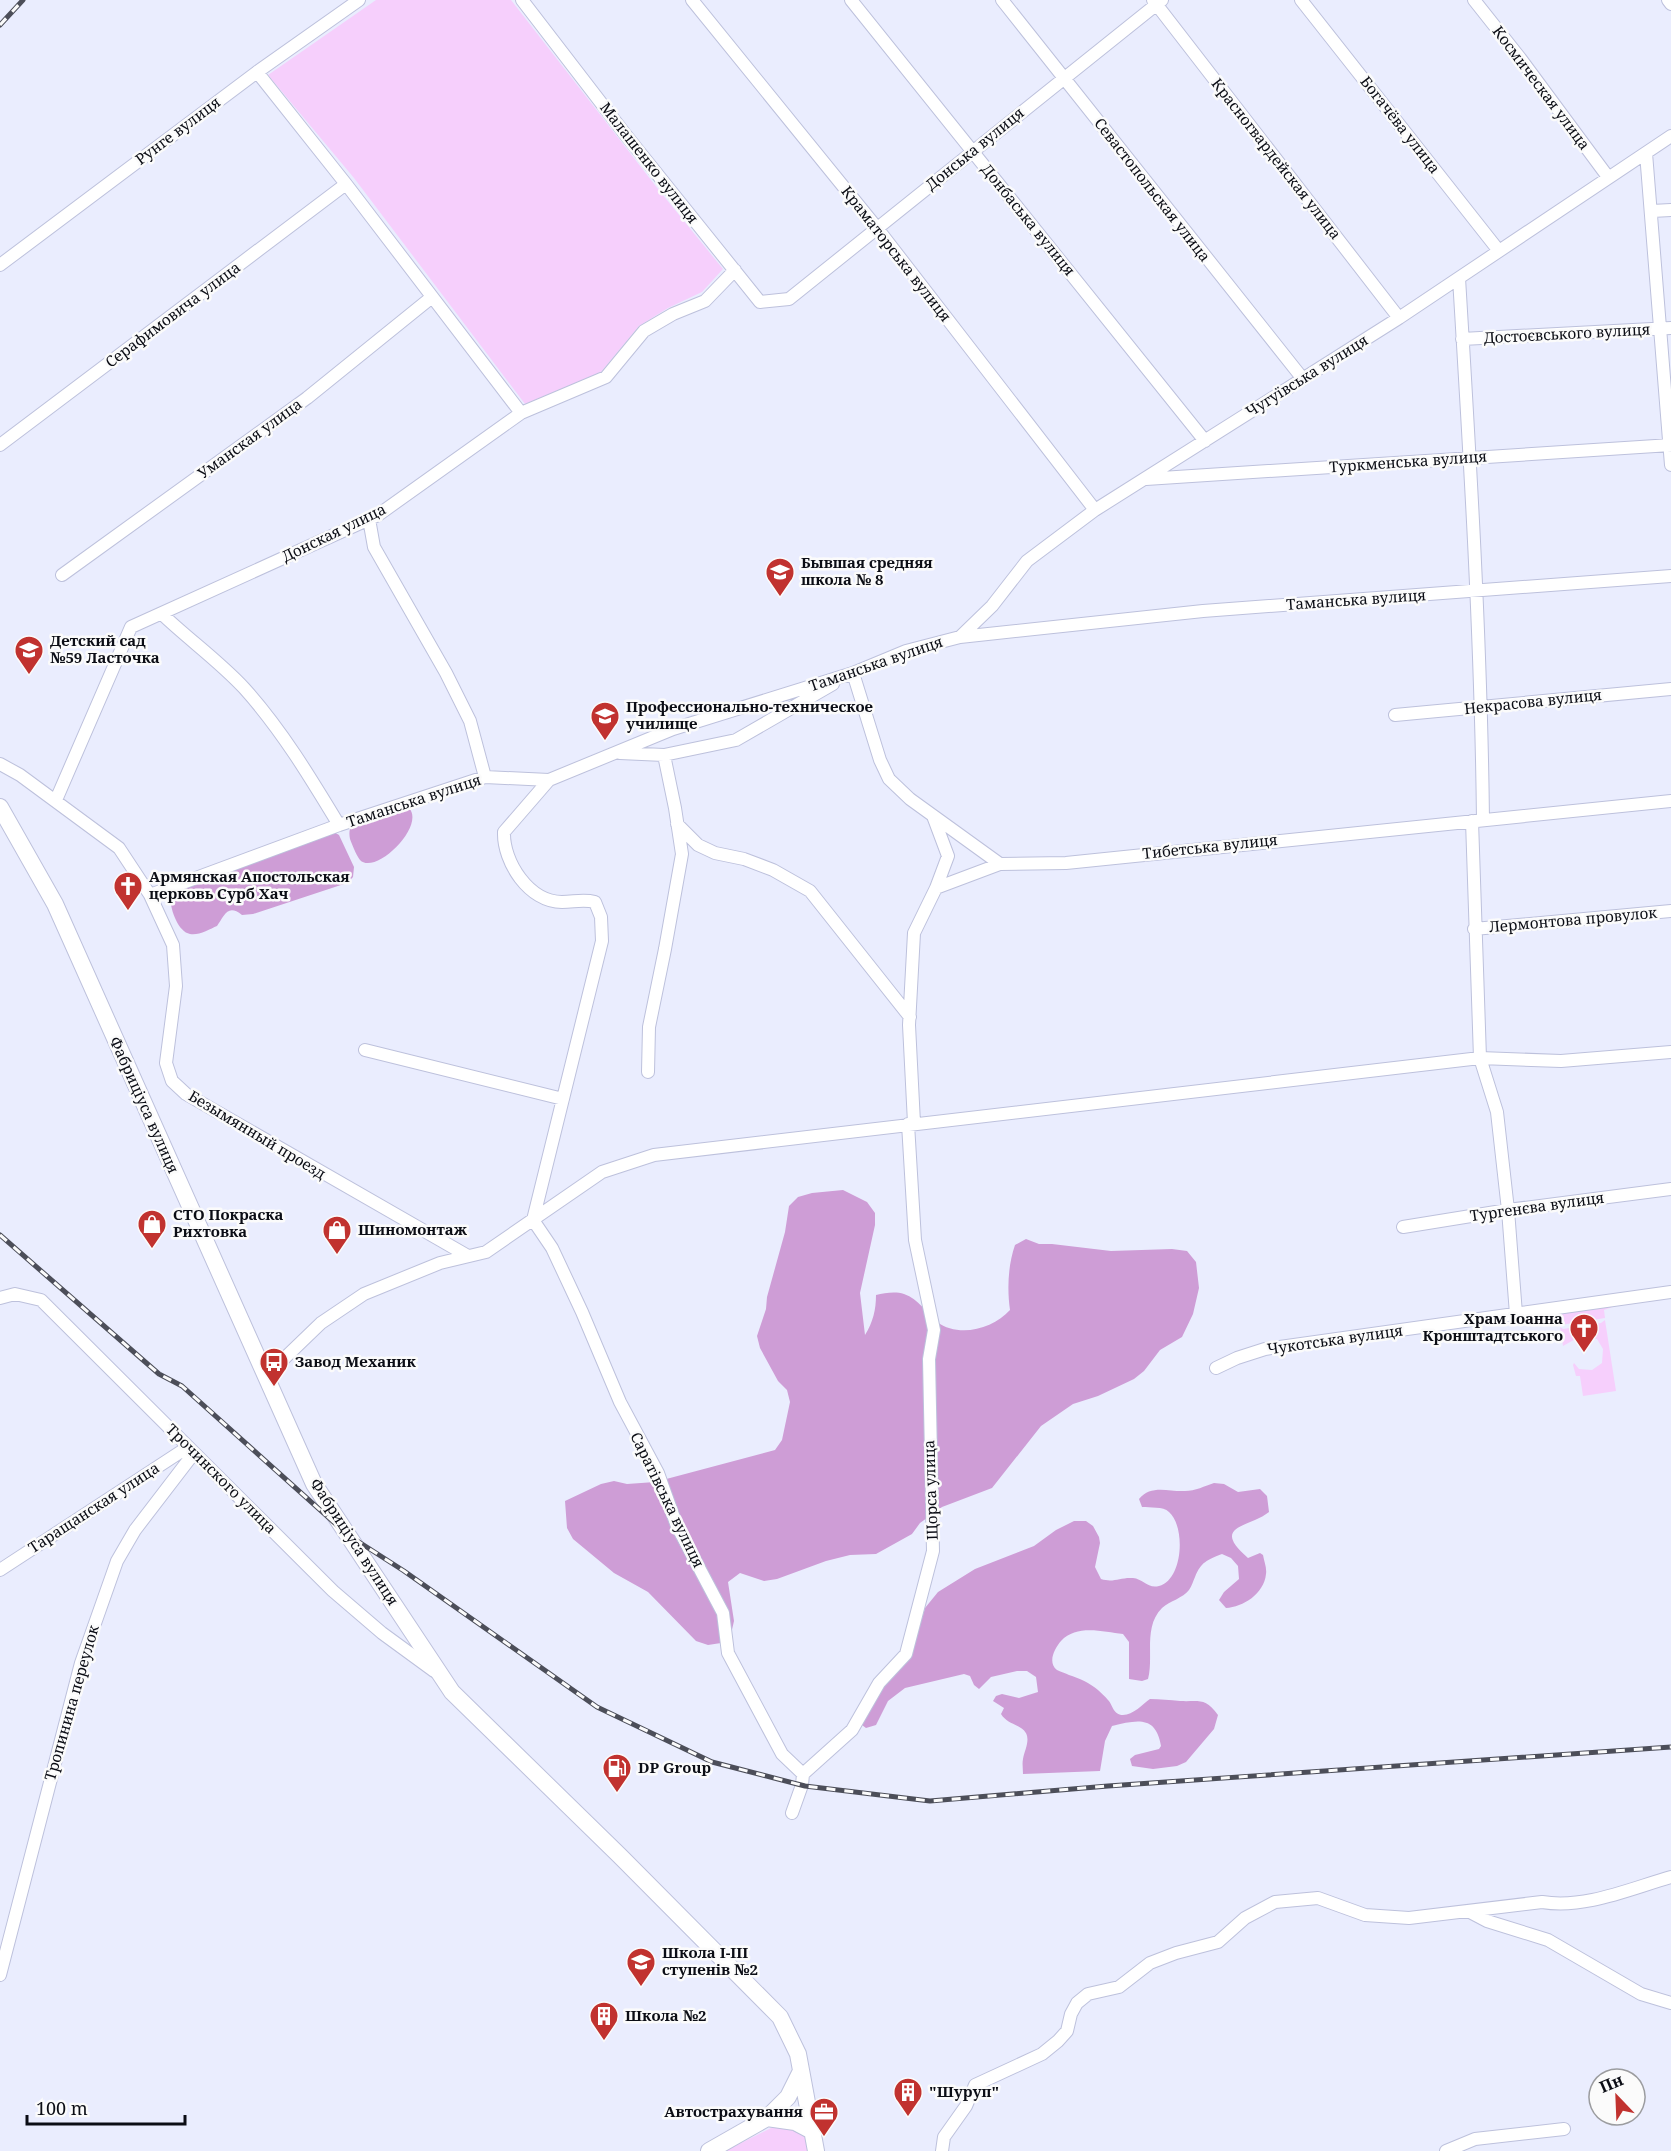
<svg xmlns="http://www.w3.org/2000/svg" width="1671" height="2151" font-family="'Noto Serif',serif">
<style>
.green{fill:#f6cffc}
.forest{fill:#ce9dd6}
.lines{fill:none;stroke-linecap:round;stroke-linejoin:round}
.minor-casing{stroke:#bdc1dc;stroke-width:14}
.secondary-casing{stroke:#bdc1dc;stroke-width:18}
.minor{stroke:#fff;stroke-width:12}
.secondary{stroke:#fff;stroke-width:16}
.rail-casing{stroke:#4c4e59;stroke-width:5}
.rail{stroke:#fbfbfb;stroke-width:3;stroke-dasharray:9;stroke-linecap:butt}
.labels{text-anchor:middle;stroke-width:5;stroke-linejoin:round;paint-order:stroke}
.street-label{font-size:15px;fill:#0b0d15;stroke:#fbfbfb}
.poi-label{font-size:15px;font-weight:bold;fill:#0b0d15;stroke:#fbfbfb;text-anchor:start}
</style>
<rect width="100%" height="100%" fill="#eaedfe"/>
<path class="green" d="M376 0H511L658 189 723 269 702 292 668 308 639 326 601 372 525 404 354 178 268 75Z
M1618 1305 1604 1310 1605 1318 1561 1325 1558 1312Z
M1605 1320 1616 1391 1583 1396 1580 1376H1576L1573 1365 1574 1363 1579 1369 1592 1370 1602 1363 1603 1349 1597 1339 1579 1337 1563 1346 1560 1327 1563 1329 1601 1323Z
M779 2124 804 2132 809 2142 808 2151H725Z"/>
<path class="forest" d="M409 808C426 826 375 876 360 860 356 855 352 844 350 839 349 834 349 829 352 825 356 821 364 823 369 821 383 817 395 811 409 808Z
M334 832 339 835 354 867 353 877 347 883 253 914 242 915C227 903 224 917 217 926 210 929 198 936 190 934 177 932 168 904 171 893Z
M843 1190 867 1202 875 1213V1225L860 1293 865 1335C873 1322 876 1310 876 1295 885 1293 895 1291 904 1294 919 1299 926 1313 937 1322 959 1338 993 1329 1010 1310 1007 1289 1008 1265 1015 1245L1026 1239 1039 1244H1052L1111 1251 1172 1249 1187 1251 1196 1262 1199 1288 1193 1314 1182 1337 1160 1350 1144 1371 1134 1379 1098 1396 1073 1404 1041 1426 992 1488 942 1507 920 1523 912 1534 876 1554 850 1555 826 1561 777 1579 764 1581 740 1573 728 1582 734 1621 731 1634 721 1643 708 1645 696 1641 648 1592 614 1573 573 1539 567 1528 565 1501 601 1484 614 1481 627 1484 655 1482 775 1450 782 1440 790 1402 787 1390 778 1381 760 1348 757 1336 766 1309 767 1297 785 1232 789 1206 798 1197 812 1193Z
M1214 1483 1224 1484 1238 1492 1260 1489 1267 1496 1269 1512C1249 1528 1210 1525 1248 1558L1260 1553 1263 1555C1264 1561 1267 1568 1266 1574 1264 1594 1243 1607 1226 1608L1219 1600 1224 1592 1239 1579 1238 1566 1231 1558 1222 1554C1207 1560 1201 1562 1195 1577 1193 1581 1192 1586 1189 1590 1183 1598 1170 1601 1162 1608 1143 1627 1154 1657 1148 1679L1142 1681 1129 1679V1642L1123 1634C1103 1632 1077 1624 1061 1641 1055 1648 1047 1662 1057 1670 1060 1672 1066 1673 1069 1675 1079 1678 1090 1683 1098 1690 1101 1693 1105 1696 1108 1700 1113 1705 1113 1715 1123 1715 1133 1715 1143 1704 1150 1699 1160 1699 1170 1700 1180 1701 1199 1702 1205 1697 1218 1715L1214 1729 1186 1762 1177 1766 1153 1769 1132 1766 1130 1759 1135 1755 1159 1749 1161 1746C1156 1715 1137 1720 1112 1726L1105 1741 1100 1771 1023 1774C1023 1769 1022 1764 1023 1759 1025 1748 1033 1736 1021 1728 1013 1723 1006 1722 1001 1714L1004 1708 993 1701 996 1696 1002 1694 1019 1698 1038 1692 1036 1677 1027 1671H1017L991 1677 979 1689 974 1685 970 1676 964 1674 905 1688 888 1701 876 1725 866 1728 862 1725 882 1687 910 1659 925 1608 938 1592 975 1569 1034 1546 1056 1530 1074 1521H1086L1093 1526 1099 1537 1100 1543 1095 1567 1101 1579C1114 1583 1120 1577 1133 1578 1143 1579 1148 1589 1159 1586 1183 1580 1186 1527 1169 1512 1163 1506 1150 1508 1142 1507L1139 1499C1151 1484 1169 1492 1185 1491 1195 1491 1205 1486 1214 1483Z"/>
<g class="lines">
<g class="minor-casing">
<path id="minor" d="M522 0 625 134 760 302 789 299 1162 0
M692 0 877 228 1095 510
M851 0 1205 441
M1002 0 1303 379
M1153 0 1399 318
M1301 0 1499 251
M1474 0 1520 58 1608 177
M1668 0 1671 4
M257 72 346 184 521 413
M1646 153 1671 465
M1652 211 1671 210
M0 265 257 72 359 0
M1459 278C1470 459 1481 639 1483 820
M1462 339 1671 328
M0 445 346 184
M1146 479 1671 445
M369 519 374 547 446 673 470 721 485 777
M62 575 307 398 432 297
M162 614C188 639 219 661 244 688 281 729 310 777 339 825
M960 637 992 606 1027 561 1095 510 1399 318 1671 136
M848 676 853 673 880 760 889 779 910 799 1000 864 1066 863 1671 801
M1395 715 1671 689
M620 753 664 755 736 740 833 684
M0 764 20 775 119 848 150 895 173 945 176 986 166 1063 172 1081 186 1094 468 1256
M549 780 504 832C503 862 529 902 562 902 574 902 583 899 595 902L601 917 602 941 533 1220 552 1248 582 1312 620 1402 658 1473 677 1526 723 1613 728 1653 782 1754 803 1774
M56 800 131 627 378 515 521 413 606 377 644 331 673 314 705 301 735 270
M933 816 948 856 936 888
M1472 821 1480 1058 1497 1112 1508 1210 1516 1314
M677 824 698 845 715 853 744 859 773 870 810 891 910 1017
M150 895 339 825 485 777 549 780 673 729 853 673 906 651 960 637 1203 611 1671 576
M1474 929 1671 911
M365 1050 563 1099
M648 1072 649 1027 665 949 682 854 675 808 664 755
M914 1123 909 1025 914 933 936 888 1000 864
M1403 1227 1508 1210 1671 1189
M0 1298 15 1294 41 1300 333 1591 382 1633 434 1671
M1216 1368 1237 1358 1265 1349 1671 1292
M266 1376 321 1323 364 1294 440 1263 486 1252 602 1172 654 1155 1480 1058 1561 1061 1671 1052
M0 1570 188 1447
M792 1813 802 1785 803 1774 852 1730 879 1683 906 1654 933 1551 929 1359 934 1330 915 1240 908 1124
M1468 1911 1487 1921 1548 1940 1641 1994 1671 2003
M0 1975 81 1663 117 1561 135 1530 194 1453
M942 2151 944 2137 966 2106 975 2085 1042 2054 1058 2041 1067 2031 1071 2014 1077 2003 1088 1994 1119 1987 1150 1963 1176 1953 1218 1942 1245 1918 1275 1902 1318 1898 1365 1915 1409 1918 1542 1902C1585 1909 1629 1889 1671 1877
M1446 2151 1475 2139 1564 2129"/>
</g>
<g class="secondary-casing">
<path id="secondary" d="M0 807 55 904 314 1484 452 1692 620 1856 780 2017 798 2054 816 2151
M767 2118 795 2122 812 2131
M709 2151 767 2118 788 2097 801 2071"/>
</g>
<use href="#minor" class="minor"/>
<use href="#secondary" class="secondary"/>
<g class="rail-casing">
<path id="rail" d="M0 25 23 0
M0 1235 159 1374 182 1386 348 1535 404 1571 597 1707 712 1762 805 1786 930 1801 1108 1786 1671 1747"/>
</g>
<use href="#rail" class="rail"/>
</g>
<defs>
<g id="school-pin" transform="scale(1.5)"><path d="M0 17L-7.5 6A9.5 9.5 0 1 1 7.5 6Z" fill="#c1322f" stroke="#fbfbfb"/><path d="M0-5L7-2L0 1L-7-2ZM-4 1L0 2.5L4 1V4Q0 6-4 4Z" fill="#fff"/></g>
<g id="church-pin" transform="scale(1.5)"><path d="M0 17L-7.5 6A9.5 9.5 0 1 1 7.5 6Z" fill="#c1322f" stroke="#fbfbfb"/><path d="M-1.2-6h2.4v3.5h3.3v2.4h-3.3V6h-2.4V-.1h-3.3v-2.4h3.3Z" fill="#fff"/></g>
<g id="shop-pin" transform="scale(1.5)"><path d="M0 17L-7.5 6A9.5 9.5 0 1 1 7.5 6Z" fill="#c1322f" stroke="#fbfbfb"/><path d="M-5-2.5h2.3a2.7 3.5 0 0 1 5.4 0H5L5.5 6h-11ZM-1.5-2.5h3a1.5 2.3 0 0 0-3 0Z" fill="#fff"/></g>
<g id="bus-pin" transform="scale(1.5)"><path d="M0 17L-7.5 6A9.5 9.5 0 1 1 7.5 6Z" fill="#c1322f" stroke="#fbfbfb"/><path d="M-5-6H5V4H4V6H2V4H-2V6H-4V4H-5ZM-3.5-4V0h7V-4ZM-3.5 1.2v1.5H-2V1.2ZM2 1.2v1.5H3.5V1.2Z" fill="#fff"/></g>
<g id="fuel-pin" transform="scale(1.5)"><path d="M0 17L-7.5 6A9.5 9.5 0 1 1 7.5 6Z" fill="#c1322f" stroke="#fbfbfb"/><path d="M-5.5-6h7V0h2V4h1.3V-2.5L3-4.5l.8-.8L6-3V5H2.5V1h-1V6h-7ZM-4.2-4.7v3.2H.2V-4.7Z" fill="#fff"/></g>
<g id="building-pin" transform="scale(1.5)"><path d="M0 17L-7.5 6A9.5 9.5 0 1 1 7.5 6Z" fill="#c1322f" stroke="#fbfbfb"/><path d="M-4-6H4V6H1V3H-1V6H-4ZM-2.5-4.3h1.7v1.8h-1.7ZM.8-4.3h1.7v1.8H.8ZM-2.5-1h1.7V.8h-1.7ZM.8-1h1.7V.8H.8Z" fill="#fff"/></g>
<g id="office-pin" transform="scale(1.5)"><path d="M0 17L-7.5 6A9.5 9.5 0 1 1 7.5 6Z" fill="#c1322f" stroke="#fbfbfb"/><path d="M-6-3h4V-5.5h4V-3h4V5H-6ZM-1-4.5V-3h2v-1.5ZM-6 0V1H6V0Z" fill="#fff"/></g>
</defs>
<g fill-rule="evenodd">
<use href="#school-pin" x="780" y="572"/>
<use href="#school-pin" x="29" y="650"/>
<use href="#school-pin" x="605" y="716"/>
<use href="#church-pin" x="128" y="886"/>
<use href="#shop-pin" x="152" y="1224"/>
<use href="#shop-pin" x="337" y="1230"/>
<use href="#church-pin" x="1584" y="1328"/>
<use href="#bus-pin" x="274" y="1362"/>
<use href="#fuel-pin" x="617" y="1768"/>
<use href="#school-pin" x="641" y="1962"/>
<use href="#building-pin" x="604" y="2016"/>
<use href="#building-pin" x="908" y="2092"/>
<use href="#office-pin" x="824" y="2112"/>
</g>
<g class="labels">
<g class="street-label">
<text transform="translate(1541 88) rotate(53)" y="5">Космическая улица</text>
<text transform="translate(1400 125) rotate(52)" y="5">Богачёва улица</text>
<text transform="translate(178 131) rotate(-37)" y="5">Рунге вулиця</text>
<text transform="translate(975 149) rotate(-39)" y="5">Донська вулиця</text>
<text transform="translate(1276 159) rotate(52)" y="5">Красногвардейская улица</text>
<text transform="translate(649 163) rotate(52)" y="5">Малашенко вулиця</text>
<text transform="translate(1152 190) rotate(52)" y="5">Севастопольская улица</text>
<text transform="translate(1028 220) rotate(51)" y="5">Донбаська вулиця</text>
<text transform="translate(896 254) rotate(52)" y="5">Краматорська вулиця</text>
<text transform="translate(173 315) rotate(-37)" y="5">Серафимовича улица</text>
<text transform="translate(1567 334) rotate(-3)" y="5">Достоєвського вулиця</text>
<text transform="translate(1307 376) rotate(-32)" y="5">Чугуївська вулиця</text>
<text transform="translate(250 439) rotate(-36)" y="5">Уманская улица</text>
<text transform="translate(1408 462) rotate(-4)" y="5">Туркменська вулиця</text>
<text transform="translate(334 533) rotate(-26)" y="5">Донская улица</text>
<text transform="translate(1356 600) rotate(-4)" y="5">Таманська вулиця</text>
<text transform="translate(876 664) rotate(-19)" y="5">Таманська вулиця</text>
<text transform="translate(1533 702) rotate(-6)" y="5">Некрасова вулиця</text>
<text transform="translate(414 801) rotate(-18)" y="5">Таманська вулиця</text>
<text transform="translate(1210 847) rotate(-6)" y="5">Тибетська вулиця</text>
<text transform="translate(1573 920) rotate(-5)" y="5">Лермонтова провулок</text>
<text transform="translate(144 1105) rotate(66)" y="5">Фабриціуса вулиця</text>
<text transform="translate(257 1135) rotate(31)" y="5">Безымянный проезд</text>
<text transform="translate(1537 1207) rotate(-8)" y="5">Тургенєва вулиця</text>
<text transform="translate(1335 1340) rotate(-8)" y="5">Чукотська вулиця</text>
<text transform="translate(221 1479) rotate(45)" y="5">Трочинского улица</text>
<text transform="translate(931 1490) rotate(-92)" y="5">Щорса улица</text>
<text transform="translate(667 1500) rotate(64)" y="5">Саратівська вулиця</text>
<text transform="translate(94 1508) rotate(-33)" y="5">Таращанская улица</text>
<text transform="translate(354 1542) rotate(57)" y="5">Фабриціуса вулиця</text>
<text transform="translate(72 1703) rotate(-74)" y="5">Тропинина переулок</text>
</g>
<g class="poi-label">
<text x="801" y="568">Бывшая средняя<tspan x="801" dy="17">школа № 8</tspan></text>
<text x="50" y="646">Детский сад<tspan x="50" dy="17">№59 Ласточка</tspan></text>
<text x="626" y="712">Профессионально-техническое<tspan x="626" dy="17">училище</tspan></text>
<text x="149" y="882">Армянская Апостольская<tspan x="149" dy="17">церковь Сурб Хач</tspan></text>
<text x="173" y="1220">СТО Покраска<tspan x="173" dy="17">Рихтовка</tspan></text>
<text x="358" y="1235">Шиномонтаж</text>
<text x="1563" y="1324" text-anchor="end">Храм Іоанна<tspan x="1563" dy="17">Кронштадтського</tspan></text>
<text x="295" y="1367">Завод Механик</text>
<text x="638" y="1773">DP Group</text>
<text x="662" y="1958">Школа I-III<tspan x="662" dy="17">ступенів №2</tspan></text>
<text x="625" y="2021">Школа №2</text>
<text x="929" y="2097">"Шуруп"</text>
<text x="803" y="2117" text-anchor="end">Автострахування</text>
</g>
</g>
<g transform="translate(1617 2097) rotate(337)"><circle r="28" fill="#fbfbfb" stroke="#9b9c9f" stroke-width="1.5"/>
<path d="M0-4.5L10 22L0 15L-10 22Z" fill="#c1322f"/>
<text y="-9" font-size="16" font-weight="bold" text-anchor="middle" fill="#0b0d15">Пн</text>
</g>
<path d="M27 2115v9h158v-9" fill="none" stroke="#0b0d15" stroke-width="3"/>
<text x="36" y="2115" font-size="18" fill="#0b0d15" stroke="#fbfbfb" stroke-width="4.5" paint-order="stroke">100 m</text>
</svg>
